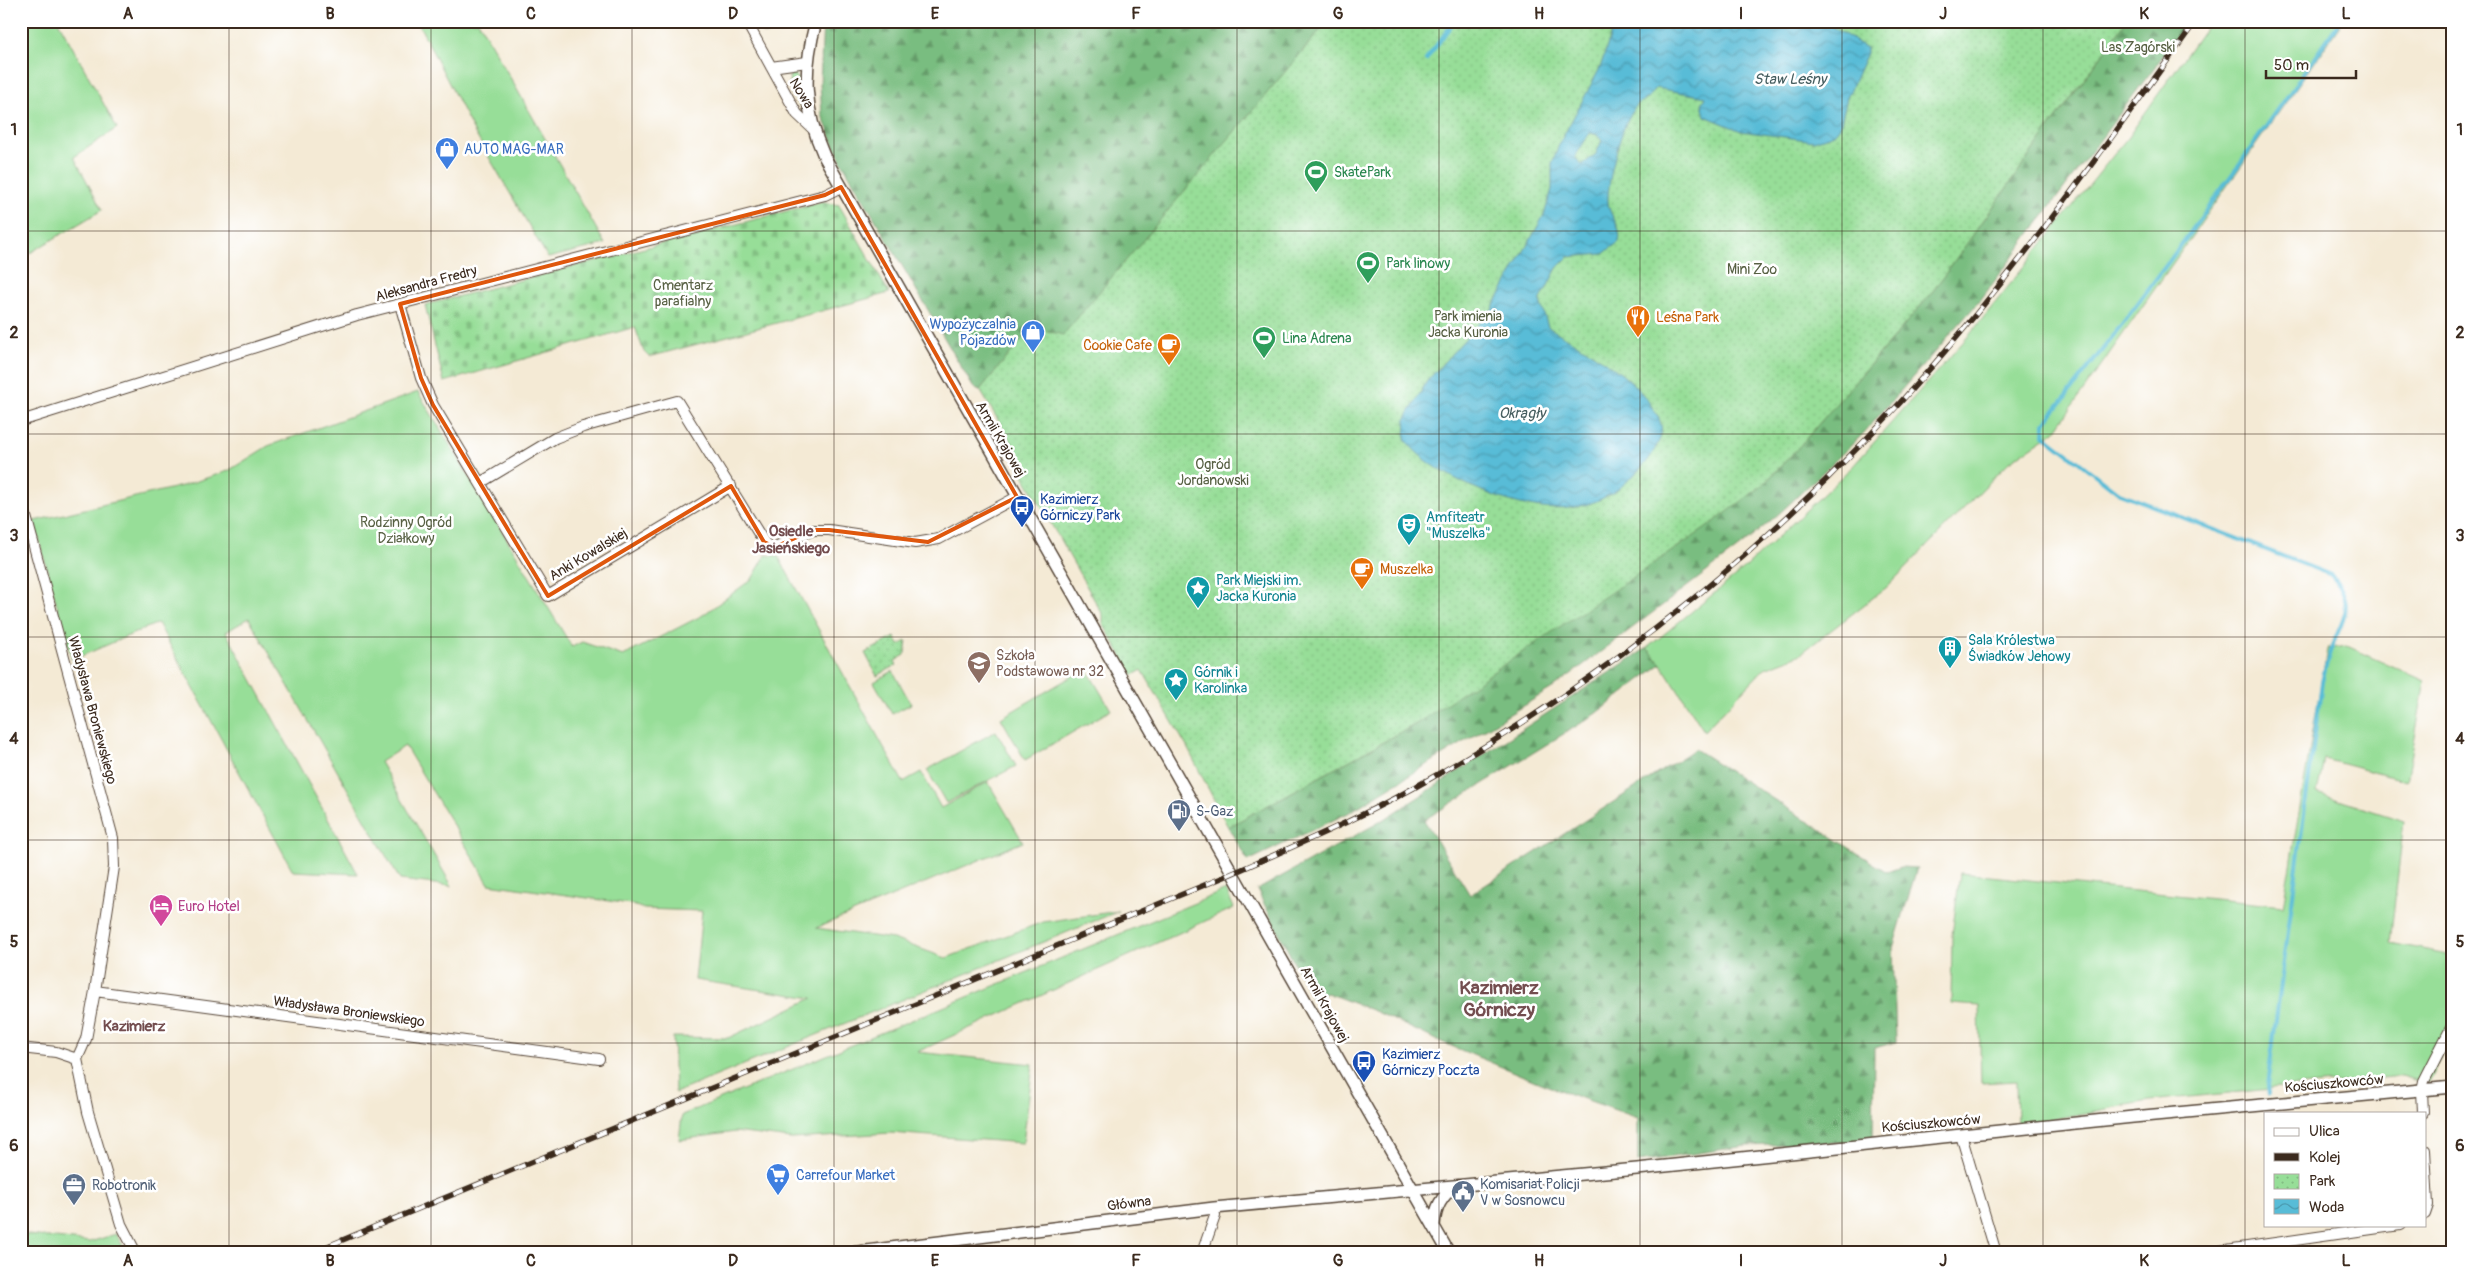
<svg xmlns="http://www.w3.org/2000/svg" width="2474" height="1274" font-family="Pangolin,sans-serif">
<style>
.green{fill:#97de98;stroke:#69845b}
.forest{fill:url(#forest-firs);stroke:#5a744f}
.cemetery{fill:url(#cemetery-stones);stroke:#69845b}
.park{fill:url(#park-dots);stroke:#69845b}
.water{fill:url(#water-waves);stroke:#4a737a;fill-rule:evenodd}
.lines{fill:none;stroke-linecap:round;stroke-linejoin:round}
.stream{stroke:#58bcd7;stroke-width:4}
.minor-casing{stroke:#574739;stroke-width:12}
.tertiary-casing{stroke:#574739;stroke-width:14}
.minor{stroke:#fff;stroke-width:10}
.tertiary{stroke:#fff;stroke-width:11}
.rail-casing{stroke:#3b2a1e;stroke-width:5.5}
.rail{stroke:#fff;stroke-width:4;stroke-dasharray:11;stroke-linecap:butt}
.marked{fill:none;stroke:#df570d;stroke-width:4;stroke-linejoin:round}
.grid{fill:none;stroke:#3b2a1e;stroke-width:1;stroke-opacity:0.55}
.labels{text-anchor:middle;stroke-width:5;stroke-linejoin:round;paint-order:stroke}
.park-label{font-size:14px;fill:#576043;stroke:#fff}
.street-label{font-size:14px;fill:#3b2a1e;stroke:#fff}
.shop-label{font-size:14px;fill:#366cbe;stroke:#fff;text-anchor:start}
.leisure-label{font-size:14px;fill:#27864d;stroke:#fff;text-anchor:start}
.food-label{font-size:14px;fill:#c56008;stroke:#fff;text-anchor:start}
.transit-label{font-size:14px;fill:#164399;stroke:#fff;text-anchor:start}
.culture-label{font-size:14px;fill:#0d838f;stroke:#fff;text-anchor:start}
.education-label{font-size:14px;fill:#785e54;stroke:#fff;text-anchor:start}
.service-label{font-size:14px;fill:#4e5e75;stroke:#fff;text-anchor:start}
.hotel-label{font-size:14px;fill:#b23c85;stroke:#fff;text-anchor:start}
.water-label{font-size:15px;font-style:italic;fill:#455d5f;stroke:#fff}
.neighbourhood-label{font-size:15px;font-weight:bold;fill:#734d4f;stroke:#fff}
.district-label{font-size:19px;font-weight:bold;fill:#734d4f;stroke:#fff}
.neatline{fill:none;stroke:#3b2a1e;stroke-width:2}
.grid-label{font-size:16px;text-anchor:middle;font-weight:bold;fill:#3b2a1e}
</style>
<defs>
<pattern id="forest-firs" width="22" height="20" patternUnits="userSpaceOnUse" patternTransform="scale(1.25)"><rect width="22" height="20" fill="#79bd80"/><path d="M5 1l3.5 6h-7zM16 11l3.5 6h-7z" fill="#649a68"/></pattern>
<pattern id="cemetery-stones" width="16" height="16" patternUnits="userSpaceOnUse" patternTransform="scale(1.25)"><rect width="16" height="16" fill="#97de98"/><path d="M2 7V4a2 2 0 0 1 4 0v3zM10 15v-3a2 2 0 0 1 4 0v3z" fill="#83bf83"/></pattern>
<pattern id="park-dots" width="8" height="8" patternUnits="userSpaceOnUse" patternTransform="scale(1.25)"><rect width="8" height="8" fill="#97de98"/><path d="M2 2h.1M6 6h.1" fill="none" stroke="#83bf83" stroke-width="1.8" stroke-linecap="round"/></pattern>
<pattern id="water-waves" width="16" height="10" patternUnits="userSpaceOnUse" patternTransform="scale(1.25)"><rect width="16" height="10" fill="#58bcd7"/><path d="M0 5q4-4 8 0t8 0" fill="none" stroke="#4a99ae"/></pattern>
</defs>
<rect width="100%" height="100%" fill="#fff"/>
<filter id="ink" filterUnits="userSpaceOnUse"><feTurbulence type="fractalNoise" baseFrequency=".02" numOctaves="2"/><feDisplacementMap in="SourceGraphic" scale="10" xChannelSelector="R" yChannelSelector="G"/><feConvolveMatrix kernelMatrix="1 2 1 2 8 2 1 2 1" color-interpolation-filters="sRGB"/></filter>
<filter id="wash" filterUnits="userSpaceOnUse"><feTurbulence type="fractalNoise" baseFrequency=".0096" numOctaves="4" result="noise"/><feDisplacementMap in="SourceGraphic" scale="20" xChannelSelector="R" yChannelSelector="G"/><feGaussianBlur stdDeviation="1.12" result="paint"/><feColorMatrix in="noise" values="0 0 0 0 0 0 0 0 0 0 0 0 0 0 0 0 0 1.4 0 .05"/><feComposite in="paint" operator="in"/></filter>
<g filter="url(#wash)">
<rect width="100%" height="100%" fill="#f4ead5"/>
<path class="green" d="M21 21H58L117 128 74 157 102 210 30 253 21 239Z
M417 21H478L605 244 548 258 473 130Z
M2210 21H2343L2055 431 2009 462 1887 587 1799 655 1765 668 1704 731 1661 664 1647 648 1744 569 1853 466 1971 333 2128 137Z
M794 73 798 79 801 107 791 93 789 76Z
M418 392 572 647 582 642 623 656 703 615 752 579 766 555 778 556 903 782 921 772 941 808 988 782 1023 842 816 928 893 939 946 958 1043 922 1119 911 675 1093 673 1037 728 1038 813 998 695 980 702 911 644 909 630 904 489 884 405 746 380 762 452 886 400 880 249 618 226 632 358 874 293 871 158 623 72 660 34 521 182 486 228 471 268 446Z
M2347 646 2425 681 2407 781 2324 759 2317 793 2404 821 2390 943 2453 955V1035L2428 1084 2402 1076 2149 1101 2017 1126 2016 1081 1981 1083 1979 1006 1951 1004 1952 935 1960 873 2283 906 2327 649Z
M1086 668 1111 710 1025 760 1001 718Z
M893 671 911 704 892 714 874 682Z
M996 731 1016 766 946 803 927 770Z
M1226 890 1234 908 917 1052 1033 1064 1023 1143 891 1133 791 1139 735 1132 679 1140 682 1115Z
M21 1234 90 1242 116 1234 127 1253H21Z"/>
<path class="forest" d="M823 21H1328L1063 336 1032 327 980 390 973 387 841 161 830 135 822 115 820 84Z
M2126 21H2189L1982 298 1862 435 1782 511 1741 546 1554 687 1348 813 1248 861 1228 827 1416 724 1762 486 1798 448 1930 295Z
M1647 648 1661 664 1596 714 1424 820 1470 895 1695 749 1887 872 1901 867 1917 868 1893 948 1896 1042 1874 1048 1873 1141 1746 1146 1638 1162V1118L1545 1085 1432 1038 1377 1012 1327 993 1312 998 1257 890 1385 819Z"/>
<path class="cemetery" d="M756 21H796L792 32 763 34Z
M822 202 839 205 889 293 649 357 644 352 635 327 444 382 425 305Z"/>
<path class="park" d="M1328 21H2126L1930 295 1798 448 1762 486 1706 528 1416 724 1228 827 1187 747 1142 670 1133 675 1103 624V615L1013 457 1016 450 980 390 1032 327 1063 335Z
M895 637 899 645 907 641 905 655 895 661 897 665 877 676 865 653Z"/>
<path class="water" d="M1615 21H1827L1829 25 1867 48V53L1847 98 1840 127 1834 134 1814 141 1741 131 1705 116 1702 104 1706 97 1656 88C1648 101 1645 97 1636 106 1622 121 1607 181 1608 202 1609 218 1623 225 1619 242L1603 254 1568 257 1557 268 1540 301 1548 327C1587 351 1636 374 1658 417 1666 432 1659 442 1651 456 1646 464 1638 471 1631 478 1580 527 1519 509 1462 482 1441 471 1419 459 1405 439L1406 418 1427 381 1492 309 1544 215 1552 189V164L1559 144 1600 68ZM1590 133 1598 135 1602 140 1596 154 1582 165 1575 157Z"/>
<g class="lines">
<path class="stream" d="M1426 60 1454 21
M2268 1095 2267 1086 2322 682C2325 670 2327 658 2332 647 2343 617 2357 604 2331 575L2117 492 2044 435 2045 423C2149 293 2245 158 2340 21"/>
</g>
</g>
<g filter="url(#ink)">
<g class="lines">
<g class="minor-casing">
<path id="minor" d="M746 21 797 114 814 130
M771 67 807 62
M400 304 421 378 433 405 548 596 731 486
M21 421 357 315 825 195 841 187
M480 483 555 438 583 427 677 401 764 542 769 547H775L813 530H829L915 543 939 539 1017 497
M21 498 113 838 114 867 95 991 86 1039 77 1059 88 1112 121 1224 136 1253
M95 991 599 1059
M21 1048 56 1052 77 1059
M2423 1113 2422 1090 2424 1081 2453 1024
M1961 1135 1996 1253
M2425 1150 2428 1205 2425 1214
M1202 1253 1215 1216 1214 1208
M2205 1253 2400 1225"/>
</g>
<g class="tertiary-casing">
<path id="tertiary" d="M816 21C803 70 803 109 824 156L1449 1253
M1434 1226C1435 1208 1441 1196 1456 1186
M850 1253 1214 1208 1637 1169 2133 1117 2453 1087"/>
</g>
<use href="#minor" class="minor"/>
<use href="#tertiary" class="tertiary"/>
<g class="rail-casing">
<path id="rail" d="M311 1253 1224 877C1294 846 1366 816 1433 777 1622 669 1793 529 1935 363 2029 254 2112 137 2196 21"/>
</g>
<use href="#rail" class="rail"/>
</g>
</g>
<path class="marked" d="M841 187 1017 497 928 542 829 530H813L775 547 764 542 731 486 548 596 433 405 421 378 400 304 825 195Z"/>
<path class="grid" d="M229 21V1253M431 21V1253M632 21V1253M834 21V1253M1035 21V1253M1237 21V1253M1439 21V1253M1640 21V1253M1842 21V1253M2043 21V1253M2245 21V1253M21 231H2453M21 434H2453M21 637H2453M21 840H2453M21 1043H2453"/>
<defs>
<g id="shop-pin" transform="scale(1.25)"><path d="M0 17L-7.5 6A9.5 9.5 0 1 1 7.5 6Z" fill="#3f7fe0" stroke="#fff"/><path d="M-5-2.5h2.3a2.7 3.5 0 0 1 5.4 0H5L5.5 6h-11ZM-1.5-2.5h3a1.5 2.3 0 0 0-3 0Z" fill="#fff"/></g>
<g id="stadium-pin" transform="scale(1.25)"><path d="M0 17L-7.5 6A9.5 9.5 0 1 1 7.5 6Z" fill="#2e9e5b" stroke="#fff"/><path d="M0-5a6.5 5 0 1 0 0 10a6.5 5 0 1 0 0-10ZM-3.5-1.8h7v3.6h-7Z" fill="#fff"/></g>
<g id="restaurant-pin" transform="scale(1.25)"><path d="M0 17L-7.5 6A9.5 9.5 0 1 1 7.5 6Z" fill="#e8710a" stroke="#fff"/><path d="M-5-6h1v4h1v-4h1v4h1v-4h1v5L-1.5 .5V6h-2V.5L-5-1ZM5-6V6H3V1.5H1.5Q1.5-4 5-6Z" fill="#fff"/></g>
<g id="cafe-pin" transform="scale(1.25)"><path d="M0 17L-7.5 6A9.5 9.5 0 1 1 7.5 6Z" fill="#e8710a" stroke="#fff"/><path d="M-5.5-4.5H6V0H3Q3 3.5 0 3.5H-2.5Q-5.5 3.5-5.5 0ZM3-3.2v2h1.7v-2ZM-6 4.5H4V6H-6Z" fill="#fff"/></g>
<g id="bus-pin" transform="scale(1.25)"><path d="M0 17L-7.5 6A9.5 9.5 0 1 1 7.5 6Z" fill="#1a4fb4" stroke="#fff"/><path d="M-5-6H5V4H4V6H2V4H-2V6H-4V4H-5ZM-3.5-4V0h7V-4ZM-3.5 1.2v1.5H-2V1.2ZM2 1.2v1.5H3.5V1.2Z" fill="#fff"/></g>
<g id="theatre-pin" transform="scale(1.25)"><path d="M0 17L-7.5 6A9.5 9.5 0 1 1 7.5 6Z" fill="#0f9aa8" stroke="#fff"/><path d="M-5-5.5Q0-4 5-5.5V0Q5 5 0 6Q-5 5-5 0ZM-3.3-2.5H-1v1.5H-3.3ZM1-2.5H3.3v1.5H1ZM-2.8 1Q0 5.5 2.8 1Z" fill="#fff"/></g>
<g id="sight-pin" transform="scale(1.25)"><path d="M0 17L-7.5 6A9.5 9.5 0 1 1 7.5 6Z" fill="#0f9aa8" stroke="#fff"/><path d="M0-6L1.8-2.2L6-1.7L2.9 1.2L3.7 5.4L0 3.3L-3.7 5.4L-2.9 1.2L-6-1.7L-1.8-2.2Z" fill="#fff"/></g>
<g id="building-pin" transform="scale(1.25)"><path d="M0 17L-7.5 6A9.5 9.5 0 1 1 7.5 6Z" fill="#0f9aa8" stroke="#fff"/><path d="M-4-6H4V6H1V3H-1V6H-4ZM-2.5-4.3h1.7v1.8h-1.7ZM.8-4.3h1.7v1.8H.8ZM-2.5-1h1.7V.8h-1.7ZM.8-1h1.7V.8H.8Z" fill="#fff"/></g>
<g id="school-pin" transform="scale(1.25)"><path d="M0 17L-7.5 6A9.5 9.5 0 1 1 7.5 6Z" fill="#8d6e63" stroke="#fff"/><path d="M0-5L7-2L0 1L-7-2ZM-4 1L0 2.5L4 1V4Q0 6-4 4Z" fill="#fff"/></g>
<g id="fuel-pin" transform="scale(1.25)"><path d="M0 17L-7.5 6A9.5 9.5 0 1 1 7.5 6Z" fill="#5c6f8a" stroke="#fff"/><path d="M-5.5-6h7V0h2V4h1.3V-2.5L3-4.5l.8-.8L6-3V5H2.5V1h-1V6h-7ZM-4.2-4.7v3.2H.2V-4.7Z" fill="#fff"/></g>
<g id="hotel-pin" transform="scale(1.25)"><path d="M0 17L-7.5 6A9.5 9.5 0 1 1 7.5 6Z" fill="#d1479c" stroke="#fff"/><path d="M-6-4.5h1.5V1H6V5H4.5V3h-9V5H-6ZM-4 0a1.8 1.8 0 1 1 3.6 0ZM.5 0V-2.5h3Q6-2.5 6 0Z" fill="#fff"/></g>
<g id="supermarket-pin" transform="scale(1.25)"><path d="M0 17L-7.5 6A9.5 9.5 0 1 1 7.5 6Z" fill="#3f7fe0" stroke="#fff"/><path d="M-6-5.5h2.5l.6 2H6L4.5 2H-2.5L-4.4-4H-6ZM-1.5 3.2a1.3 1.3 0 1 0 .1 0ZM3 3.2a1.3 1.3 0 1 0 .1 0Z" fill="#fff"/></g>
<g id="office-pin" transform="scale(1.25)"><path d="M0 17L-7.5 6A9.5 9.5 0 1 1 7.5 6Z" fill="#5c6f8a" stroke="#fff"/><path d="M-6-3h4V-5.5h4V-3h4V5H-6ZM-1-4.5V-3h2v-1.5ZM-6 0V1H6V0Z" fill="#fff"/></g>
<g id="civic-pin" transform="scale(1.25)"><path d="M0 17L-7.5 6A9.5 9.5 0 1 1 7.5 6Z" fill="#5c6f8a" stroke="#fff"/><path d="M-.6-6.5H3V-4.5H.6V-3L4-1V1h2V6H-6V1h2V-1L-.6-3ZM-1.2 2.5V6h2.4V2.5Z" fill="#fff"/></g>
</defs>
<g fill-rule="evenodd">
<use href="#shop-pin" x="447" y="149"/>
<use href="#stadium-pin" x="1316" y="172"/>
<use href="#stadium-pin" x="1368" y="263"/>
<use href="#restaurant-pin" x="1638" y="317"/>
<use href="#shop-pin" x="1033" y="332"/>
<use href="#stadium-pin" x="1264" y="338"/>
<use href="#cafe-pin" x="1169" y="345"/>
<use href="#bus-pin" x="1022" y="507"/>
<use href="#theatre-pin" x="1409" y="525"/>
<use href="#cafe-pin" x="1362" y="569"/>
<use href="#sight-pin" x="1198" y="588"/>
<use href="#building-pin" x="1950" y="648"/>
<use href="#school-pin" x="979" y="663"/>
<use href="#sight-pin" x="1176" y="680"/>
<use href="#fuel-pin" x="1179" y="811"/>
<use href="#hotel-pin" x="161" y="906"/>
<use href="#bus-pin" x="1364" y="1062"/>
<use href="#supermarket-pin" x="778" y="1175"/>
<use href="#office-pin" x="74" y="1185"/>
<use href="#civic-pin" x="1463" y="1192"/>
</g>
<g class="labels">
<g class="park-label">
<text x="2138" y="52">Las Zagórski</text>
<text x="1752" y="274">Mini Zoo</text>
<text x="683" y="290">Cmentarz<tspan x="683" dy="16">parafialny</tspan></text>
<text x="1468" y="321">Park imienia<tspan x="1468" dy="16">Jacka Kuronia</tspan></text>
<text x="1213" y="469">Ogród<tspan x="1213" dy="16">Jordanowski</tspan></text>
<text x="406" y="527">Rodzinny Ogród<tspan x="406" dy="16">Działkowy</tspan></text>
</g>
<g class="street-label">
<text transform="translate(802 93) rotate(58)" y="5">Nowa</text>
<text transform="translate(426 283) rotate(-15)" y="5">Aleksandra Fredry</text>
<text transform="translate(1001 439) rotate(60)" y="5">Armii Krajowej</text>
<text transform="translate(588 554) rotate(-31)" y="5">Anki Kowalskiej</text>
<text transform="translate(93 710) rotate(75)" y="5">Władysława Broniewskiego</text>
<text transform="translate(1325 1004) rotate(61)" y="5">Armii Krajowej</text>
<text transform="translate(349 1011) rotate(8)" y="5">Władysława Broniewskiego</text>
<text transform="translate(2334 1083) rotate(-5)" y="5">Kościuszkowców</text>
<text transform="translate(1931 1123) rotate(-5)" y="5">Kościuszkowców</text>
<text transform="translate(1129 1203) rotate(-7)" y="5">Główna</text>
</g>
<g class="shop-label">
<text x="464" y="154">AUTO MAG-MAR</text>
<text x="1016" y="329" text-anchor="end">Wypożyczalnia<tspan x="1016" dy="16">Pojazdów</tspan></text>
<text x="796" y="1180">Carrefour Market</text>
</g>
<g class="leisure-label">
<text x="1334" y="177">SkatePark</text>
<text x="1386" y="268">Park linowy</text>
<text x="1282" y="343">Lina Adrena</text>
</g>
<g class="food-label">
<text x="1656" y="322">Leśna Park</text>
<text x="1152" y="350" text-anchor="end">Cookie Cafe</text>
<text x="1380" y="574">Muszelka</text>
</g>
<g class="transit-label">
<text x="1040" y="504">Kazimierz<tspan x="1040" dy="16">Górniczy Park</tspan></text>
<text x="1382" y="1059">Kazimierz<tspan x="1382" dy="16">Górniczy Poczta</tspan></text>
</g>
<g class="culture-label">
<text x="1426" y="522">Amfiteatr<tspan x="1426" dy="16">"Muszelka"</tspan></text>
<text x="1216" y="585">Park Miejski im.<tspan x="1216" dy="16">Jacka Kuronia</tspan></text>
<text x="1968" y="645">Sala Królestwa<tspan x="1968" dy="16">Świadków Jehowy</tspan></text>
<text x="1194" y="677">Górnik i<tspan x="1194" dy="16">Karolinka</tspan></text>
</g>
<g class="education-label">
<text x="996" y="660">Szkoła<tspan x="996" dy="16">Podstawowa nr 32</tspan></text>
</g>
<g class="service-label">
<text x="1196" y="816">S-Gaz</text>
<text x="1480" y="1189">Komisariat Policji<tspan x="1480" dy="16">V w Sosnowcu</tspan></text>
<text x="92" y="1190">Robotronik</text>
</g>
<g class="hotel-label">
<text x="178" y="911">Euro Hotel</text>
</g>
<g class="water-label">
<text x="1790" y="84">Staw Leśny</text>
<text x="1522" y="418">Okrągły</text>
</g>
<g class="neighbourhood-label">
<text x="791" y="536">Osiedle<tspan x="791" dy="17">Jasieńskiego</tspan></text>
<text x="134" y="1031">Kazimierz</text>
</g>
<g class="district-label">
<text x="1499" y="994">Kazimierz<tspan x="1499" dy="22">Górniczy</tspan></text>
</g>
</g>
<rect width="2474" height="1274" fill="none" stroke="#fff" stroke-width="55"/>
<rect x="2264" y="1112" width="162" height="115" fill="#ffffff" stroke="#b1aaa5"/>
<rect x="2274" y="1128" width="25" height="8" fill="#ffffff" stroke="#b1aaa5"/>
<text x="2309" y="1136" font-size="15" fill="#3b2a1e">Ulica</text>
<rect x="2274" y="1153" width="25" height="8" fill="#3b2a1e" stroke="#b1aaa5"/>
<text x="2309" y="1162" font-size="15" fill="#3b2a1e">Kolej</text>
<rect x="2274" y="1174" width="25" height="15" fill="url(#park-dots)" stroke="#b1aaa5"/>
<text x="2309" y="1186" font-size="15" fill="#3b2a1e">Park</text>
<rect x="2274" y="1199" width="25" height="15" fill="url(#water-waves)" stroke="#b1aaa5"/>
<text x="2309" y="1212" font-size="15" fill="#3b2a1e">Woda</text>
<path d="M2266 70v8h90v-8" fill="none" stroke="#3b2a1e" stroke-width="2.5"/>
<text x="2274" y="70" font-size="15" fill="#3b2a1e" stroke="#ffffff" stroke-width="4" paint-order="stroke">50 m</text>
<rect x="28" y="28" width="2418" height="1218" class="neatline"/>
<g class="grid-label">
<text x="128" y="19">A</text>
<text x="330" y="19">B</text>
<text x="531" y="19">C</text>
<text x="733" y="19">D</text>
<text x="935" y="19">E</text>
<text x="1136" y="19">F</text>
<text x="1338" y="19">G</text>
<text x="1539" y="19">H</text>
<text x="1741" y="19">I</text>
<text x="1943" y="19">J</text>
<text x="2144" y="19">K</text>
<text x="2346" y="19">L</text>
<text x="14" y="135">1</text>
<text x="2460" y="135">1</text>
<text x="14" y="338">2</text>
<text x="2460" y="338">2</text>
<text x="14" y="541">3</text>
<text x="2460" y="541">3</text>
<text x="14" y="744">4</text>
<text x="2460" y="744">4</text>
<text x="14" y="947">5</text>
<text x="2460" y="947">5</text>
<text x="14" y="1151">6</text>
<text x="2460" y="1151">6</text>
<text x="128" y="1266">A</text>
<text x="330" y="1266">B</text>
<text x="531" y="1266">C</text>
<text x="733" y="1266">D</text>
<text x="935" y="1266">E</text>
<text x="1136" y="1266">F</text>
<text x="1338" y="1266">G</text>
<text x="1539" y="1266">H</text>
<text x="1741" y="1266">I</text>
<text x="1943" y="1266">J</text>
<text x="2144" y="1266">K</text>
<text x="2346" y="1266">L</text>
</g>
</svg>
